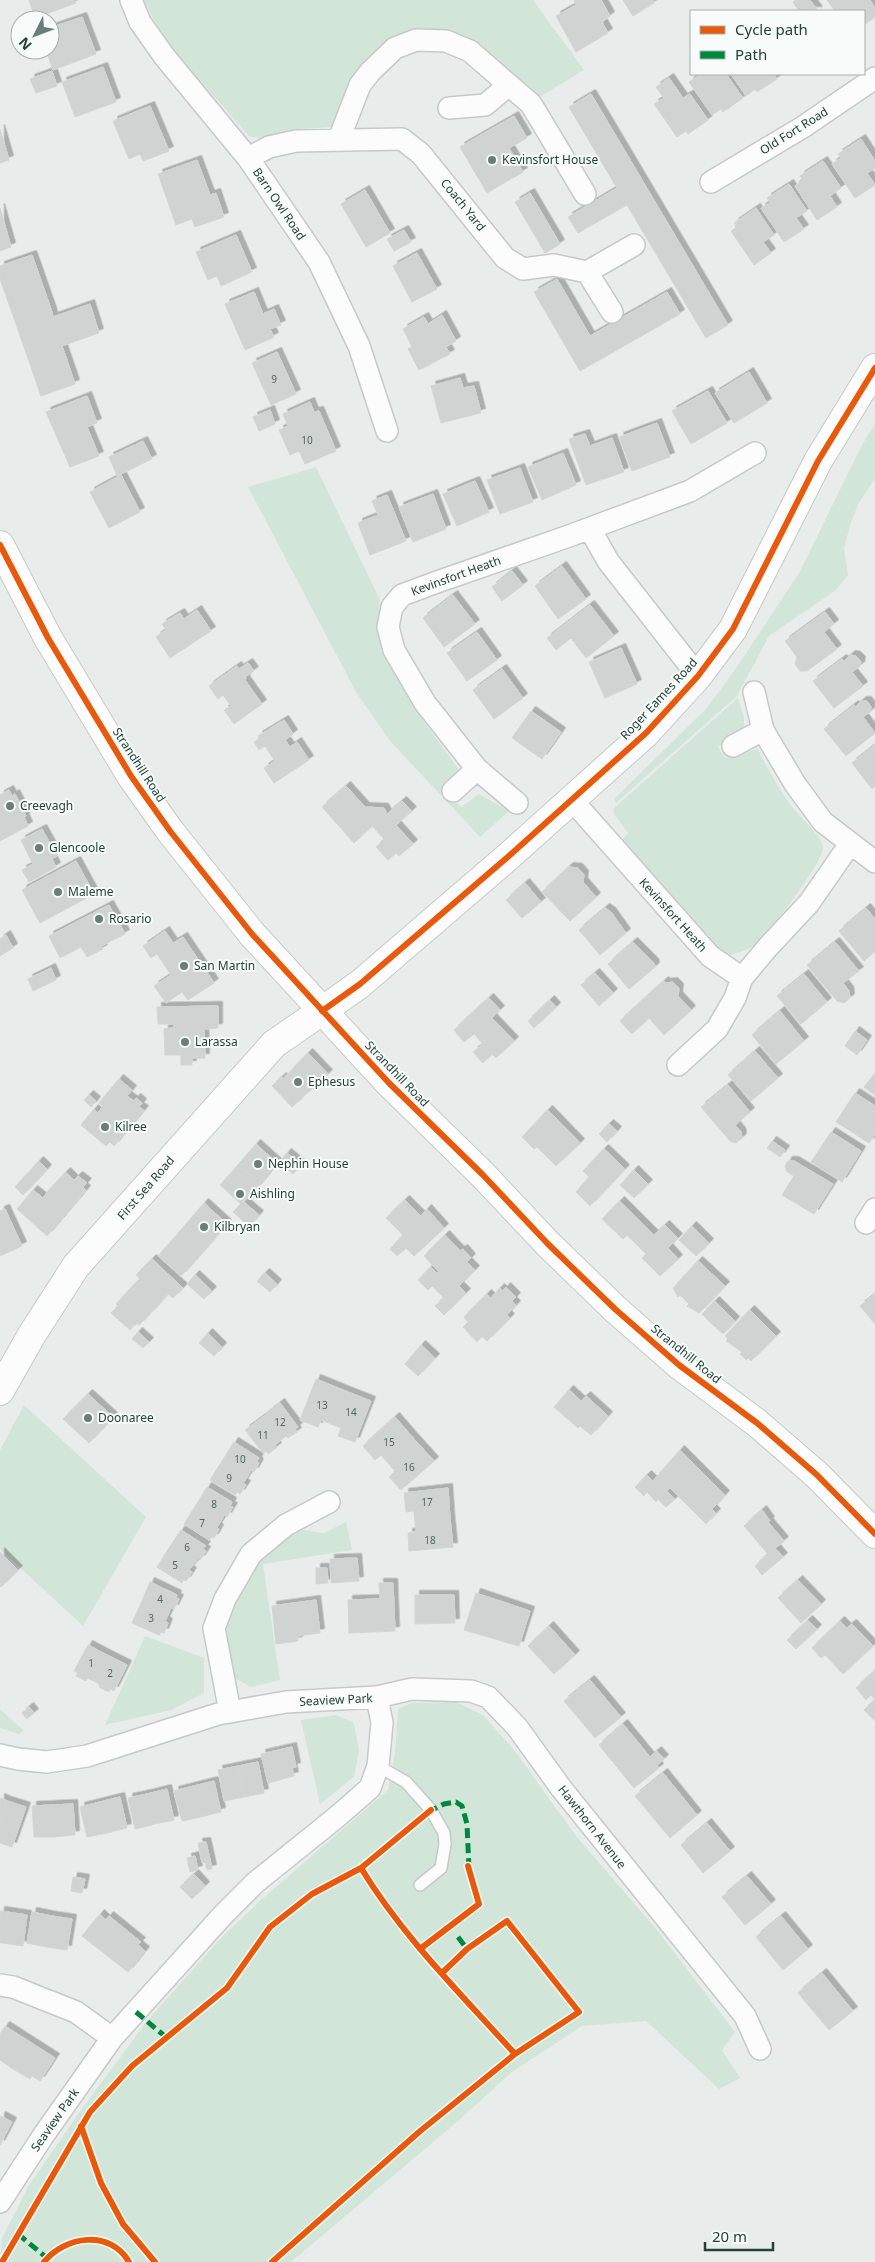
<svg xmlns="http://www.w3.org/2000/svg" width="875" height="2262" font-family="'Noto Sans',sans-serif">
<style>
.green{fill:#d1e6d8}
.building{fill:#cfd4d2;stroke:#d1d6d4;filter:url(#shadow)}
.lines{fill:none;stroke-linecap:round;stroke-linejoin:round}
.service-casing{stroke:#c5cac8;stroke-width:14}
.minor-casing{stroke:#c5cac8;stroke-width:24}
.tertiary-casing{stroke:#c5cac8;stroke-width:30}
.secondary-casing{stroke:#c3cbc8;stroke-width:30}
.service{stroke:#fcfcfc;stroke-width:11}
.minor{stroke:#fcfcfc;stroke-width:21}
.tertiary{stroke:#fcfcfc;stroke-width:28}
.secondary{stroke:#fcfcfc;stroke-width:28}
.quiet{stroke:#00873e;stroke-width:5;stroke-dasharray:10 5;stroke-linecap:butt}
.cycleway-casing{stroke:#f7fbf9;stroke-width:9}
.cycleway{stroke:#e8590c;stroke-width:6}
.poi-dot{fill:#697e78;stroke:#f7fbf9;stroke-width:2}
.labels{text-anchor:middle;stroke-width:4;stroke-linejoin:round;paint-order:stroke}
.number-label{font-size:10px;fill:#506761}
.street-label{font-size:12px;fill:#24423a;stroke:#f7fbf9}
.poi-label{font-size:12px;fill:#24423a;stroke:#f7fbf9;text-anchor:start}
</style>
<defs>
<filter id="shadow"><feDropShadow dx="4.5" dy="-4.5" stdDeviation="0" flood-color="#0004"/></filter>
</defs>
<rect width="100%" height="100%" fill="#e8edeb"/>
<path class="green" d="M144 0H533L584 70 538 98 482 50 454 32 429 29 399 37 381 46 360 71 338 123 330 127 300 129 259 138 249 136C213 92 167 53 144 0Z
M875 424V478L859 503 851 522 844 549 848 575 836 590 769 636 737 696 616 803 614 799 706 709 739 664 799 573 862 445Z
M316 467 380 600 378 622 392 665 416 711 460 771 448 793 461 807 479 794 509 811 480 837 390 741 356 692 248 487Z
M738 698 744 717V726L718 747 725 758 758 749C768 769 779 790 793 808 802 820 819 832 823 847 826 859 769 933 757 943 749 950 740 952 730 955L718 950 622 840 628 833 614 814V808Z
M24 1405 146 1517 83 1626 0 1549V1450Z
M346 1522 352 1550 263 1564 280 1680 251 1687 233 1677 225 1630 233 1601 256 1562 282 1540 302 1530 324 1533Z
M145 1636 204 1658V1693L171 1710 105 1725Z
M456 1702 483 1715 515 1751 576 1836 657 1930 735 2032 722 2050 740 2078 719 2089 646 2021 582 2026 512 2072 458 2121 291 2262H0L2 2238 28 2187 76 2117 147 2021 221 1938 262 1899 388 1790 395 1753 398 1709 412 1703Z
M0 1709 24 1731 19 1734 0 1728Z
M336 1715 354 1723 359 1750 354 1777 320 1804 301 1720Z"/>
<path class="building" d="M29 0H74L76 3 35 18Z
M574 0H601L610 16 602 22 608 33 576 52 556 16 576 5Z
M623 0H653L654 3 633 16Z
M796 0H810L818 11H799L793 2Z
M827 0H870L875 8V17L864 25V11H835Z
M82 17 96 54 53 70 46 50H50V28Z
M103 67 116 102 75 117 62 82Z
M52 71 57 86 36 93 30 79Z
M697 74H716L717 76 726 74 743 98 723 112 721 109 712 115 689 82 698 76Z
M731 74H774L777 79 757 92 755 89 746 96Z
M669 78 683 98 690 94 708 120 688 134 686 131 677 137 654 104 664 98 656 87Z
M591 94 728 325 706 338 627 205 578 233 568 217 617 188 569 107Z
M150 106 169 151 143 161 140 154 129 159 113 121Z
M514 116 527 138 509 148 523 172 487 193 460 147Z
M0 129 9 160 0 163Z
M861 139 875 161V168L867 173 875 185 855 198 832 164 841 158 838 154Z
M197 160 210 195 216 193 224 217 195 227 192 219 176 225 158 174Z
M823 161 841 188 830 196 837 207 817 220 795 186 803 180 800 176Z
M789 184 807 211 796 218 804 229 784 242 761 208 770 203 767 198Z
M365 190 390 233 366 247 341 204Z
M530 193 560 244 545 253 515 202Z
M0 208 11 247 0 251Z
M756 208 774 235 763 242 771 253 754 265 731 231 737 227 734 223Z
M404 230 411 242 394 251 387 239Z
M236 235 252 272 221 286 217 276 208 280 196 252Z
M417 253 437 289 412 302 393 266Z
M32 255 52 312 16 324 0 279V266Z
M557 279 590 336 667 292 680 314 580 371 534 292Z
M254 292 263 314 274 309 281 325 270 329 274 337 245 350 225 304Z
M90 304 99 333 62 346 75 384 41 396 16 324 52 312 53 317Z
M442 315 456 341 446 347 450 354 419 370 408 349 412 347 403 329 424 317 428 324Z
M277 352 296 394 271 405 252 363Z
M749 372 767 403 734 423 715 393Z
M460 378 463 388 474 386 481 413 441 423 431 386Z
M708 391 727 423 691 444 672 411Z
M87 396 97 423 87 427 99 456 70 467 46 412Z
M310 402 314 412 319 411 336 451 305 464 299 451 290 455 279 430 288 426 283 414Z
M270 410 275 424 259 431 253 417Z
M657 423 670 457 632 471 619 437Z
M585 434 590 446 612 438 624 472 586 485 569 439Z
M143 441 152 459 117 476 109 457Z
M563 453 576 485 542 500 528 467Z
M520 468 533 502 500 514 487 480Z
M121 475 140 512 109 528 90 492Z
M475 481 489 512 457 526 443 494Z
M433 494 446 529 413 542 399 507Z
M387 495 406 541 370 555 358 523 378 515 372 501Z
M562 566 586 599 558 619 535 586Z
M512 571 523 585 502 601 492 587Z
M453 595 475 624 444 647 423 618Z
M590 605 614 636 586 658 571 638 556 650 547 638Z
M197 610 211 631 170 658 156 637 166 630 162 624 180 613 184 619Z
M825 612 834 624 824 632 837 649 807 671H800L795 664 797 657 785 641Z
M477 632 497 660 467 681 447 653Z
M621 648 637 684 605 698 589 662Z
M851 655 856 656 861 661 860 666 852 672 863 686 834 708 813 681 842 659 844 661Z
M248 663 254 671 245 677 246 679 245 680 262 704 234 724 224 710 231 706 223 695 218 699 209 686 237 666 239 669Z
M502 669 523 698 494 719 473 690Z
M862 701H867L871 707 870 712 863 717 875 733 846 756 824 729 854 705 855 707Z
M531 711 561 732 542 759 512 738Z
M284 720 293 734 285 740 290 747 297 742 309 760 274 783 264 768 275 761 265 746 259 750 254 742 260 738 258 736Z
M875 745V786L872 789 852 763Z
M346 786 365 807 384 808 387 814 402 801 412 811 396 825 413 844 399 856 396 853 388 860 376 847 385 840 372 826 354 843 322 807Z
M9 790 12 796 15 794 26 816 24 817 28 826 0 841V795Z
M42 829 57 856 35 868 21 840Z
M52 859 56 867 29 882 22 870 33 864 35 868Z
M76 861 94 894 40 923 22 890Z
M569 867 578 868 584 875 583 882 596 897 570 921 542 892Z
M525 883 541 902 522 918 506 900Z
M109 905 125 934 101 946 103 949 87 957 81 947 60 958 49 936Z
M605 908 611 912 626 933 600 955 579 930Z
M866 908 875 919V951L864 961 839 931Z
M165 931 173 943 183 937 214 983 188 1000 182 992 166 1003 154 986 171 975 157 954 151 958 143 946Z
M6 935 13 948 0 956V939Z
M633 942 654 963 655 967 629 989 608 964Z
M835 942 859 971 843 983 849 991 850 998 844 1003 837 1001 807 965Z
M51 968 56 980 33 991 28 979Z
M595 973 613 993 599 1006 581 985Z
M804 974 827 1002 801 1024 777 996Z
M664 981 666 983 673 982 679 988 678 996 691 1010 664 1035 649 1018 632 1034 620 1021Z
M489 998 500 1010 492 1018 514 1041 496 1058 492 1054 483 1063 473 1052 483 1044 474 1034 464 1042 454 1030Z
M550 1000 556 1007 534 1028 528 1021Z
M218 1006V1028L204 1029 205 1058H192V1065H181V1055H165L164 1029 174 1028V1024H158L157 1007Z
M780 1011 804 1041 776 1064 752 1035Z
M855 1031 867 1040 857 1055 845 1046Z
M755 1051 778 1078 751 1101 728 1075Z
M308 1053 328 1074 292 1107 272 1086 282 1077 283 1079Z
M875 1073V1095L864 1087Z
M119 1079 132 1090 127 1096 134 1101 136 1098 142 1103 139 1107 144 1110 129 1128 99 1103Z
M728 1085 750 1112 735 1125 741 1132 742 1138 736 1143 730 1141 701 1107Z
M855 1093 875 1106V1134L869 1143 836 1122Z
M89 1095 96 1101 91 1107 84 1100Z
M103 1106 129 1128 114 1146 110 1142 106 1146 81 1125 94 1109 98 1113Z
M548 1110 580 1143 556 1166 537 1147 534 1149 522 1137Z
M609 1124 617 1131 607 1142 599 1134Z
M831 1132 861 1151 842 1182 811 1162Z
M772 1141 785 1150 780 1157 767 1148Z
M256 1144 277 1163 260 1184 238 1165Z
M604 1149 625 1169 590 1206 576 1192 589 1177 583 1171Z
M287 1153 301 1165 293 1174 279 1162Z
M39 1161 47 1169 36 1181 28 1173Z
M788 1161H794L833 1184 814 1214 782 1195 794 1176 787 1172 785 1166Z
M238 1165 260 1184 244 1202 259 1215 249 1226 233 1212 241 1204 220 1185Z
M634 1170 648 1184 634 1198 620 1185Z
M66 1172 74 1180 78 1176 87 1183 83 1187 86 1190 69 1210 48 1191Z
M28 1173 36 1181 23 1195 15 1187Z
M33 1190 43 1198 48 1191 69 1210 47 1236 17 1209Z
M405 1200 421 1216 427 1209 444 1228 414 1256 406 1248 397 1256 390 1249 403 1235 386 1218Z
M620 1201 648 1229 634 1242 627 1235 623 1239 602 1219Z
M204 1203 227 1224 204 1250 181 1230Z
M5 1209 22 1246 0 1256V1211Z
M665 1225 678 1238 668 1248 678 1259 660 1276 642 1258 646 1254 634 1242 648 1229 654 1235Z
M692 1226 709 1243 696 1256 679 1240Z
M181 1230 204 1250 181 1276 158 1256Z
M445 1235 460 1251 463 1249 471 1258 467 1262 475 1270 459 1286 466 1293 444 1315 435 1306 444 1298 432 1286 428 1290 418 1280 431 1267 437 1273 439 1272 424 1256Z
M152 1259 183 1288 173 1298 168 1294 154 1309 132 1287 140 1279 136 1275Z
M698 1261 725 1286 699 1313 687 1306 689 1304 680 1295 678 1297 673 1288Z
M265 1273 277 1284 270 1292 257 1281Z
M195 1275 212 1291 204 1299 187 1284Z
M132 1287 154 1309 139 1325 136 1323 130 1330 111 1313 118 1306 116 1304Z
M506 1287 516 1297 512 1301 516 1305 507 1315 510 1318 487 1341 482 1336 477 1342 463 1327 468 1322 464 1317 487 1294 491 1298 500 1288 503 1291Z
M875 1294V1324L860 1306Z
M715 1301 725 1311 712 1324 702 1314Z
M750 1310 776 1336 751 1361 748 1358 746 1360 740 1354 742 1352 726 1341 728 1339 725 1336Z
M725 1311 735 1321 723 1334 712 1324Z
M138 1332 149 1342 143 1348 132 1339Z
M208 1333 222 1347 214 1356 199 1343Z
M421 1345 435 1358 418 1376 405 1364Z
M316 1379 343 1390 331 1424 321 1420 318 1427 300 1420Z
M343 1390 371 1401 355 1442 338 1436 341 1428 331 1424Z
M569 1390 581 1401 586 1396 608 1416 591 1435 580 1426 578 1428 554 1407Z
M88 1394 113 1417 89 1443 63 1419Z
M280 1403 298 1427 295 1429 297 1432 288 1438 286 1436 281 1440 263 1417Z
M263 1417 281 1440 275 1445 277 1447 268 1454 266 1451 263 1453 245 1430Z
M395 1417 414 1439 388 1463 381 1455 375 1460 363 1446Z
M414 1439 434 1461 401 1490 389 1477 395 1471 388 1463Z
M234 1442 259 1458 257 1461 259 1463 254 1472 251 1470 247 1477 222 1461Z
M680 1450 725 1495 712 1509 716 1513 706 1524 670 1488 667 1491 675 1499 666 1507 658 1499 656 1502 647 1492 644 1496 635 1487 647 1475 653 1481Z
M222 1461 247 1477 243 1483 246 1485 240 1494 237 1492 235 1495 210 1480Z
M207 1487 232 1502 230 1506 233 1507 227 1517 224 1515 221 1521 196 1505Z
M448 1488 450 1518 415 1522 414 1511 406 1512 404 1493Z
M196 1505 221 1521 217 1527 219 1529 214 1538 211 1537 209 1540 184 1524Z
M762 1510 770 1521 768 1522 784 1541 768 1554 744 1526Z
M450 1518 453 1547 409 1551 408 1533 416 1532 415 1522Z
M181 1530 206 1546 203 1549 206 1551 200 1560 198 1558 194 1564 169 1548Z
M169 1548 194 1564 189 1570 192 1572 186 1581 183 1580 182 1583 157 1567Z
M775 1548 783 1557 762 1575 755 1566Z
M0 1552 18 1570 1 1587 0 1586Z
M357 1558 359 1581 331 1583 330 1559Z
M316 1568H327L328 1583 316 1584Z
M798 1580 821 1604 801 1623 778 1598Z
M150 1582 177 1595 176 1598 179 1599 174 1609 171 1608 168 1615 141 1603Z
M379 1583H393L395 1631 349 1633 348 1600 380 1599Z
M476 1593 530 1611 519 1646 464 1630Z
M415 1595H454L455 1623 415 1624Z
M316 1600 320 1633 297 1636 298 1641 276 1644 272 1606Z
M141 1603 168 1615 165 1621 168 1623 164 1633 161 1632 159 1635 132 1623Z
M808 1620 817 1629 796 1649 787 1640Z
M840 1621 847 1628 852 1624 873 1646 843 1674 825 1655 821 1658 812 1648Z
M549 1626 575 1655 554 1674 528 1646Z
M88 1645 107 1655 94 1681 87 1678 86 1681 76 1676 78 1673 74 1671Z
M107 1655 127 1665 114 1691 110 1689 109 1692 99 1687 100 1685 94 1681Z
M875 1671V1721L864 1710 875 1700 871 1695 866 1700 856 1688Z
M590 1680 621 1717 595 1738 564 1701Z
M29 1707 34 1713 27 1719 22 1713Z
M623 1724 650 1757 657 1751 664 1759 657 1765 659 1768 634 1788 599 1745Z
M292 1747 296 1767 292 1768 294 1776 268 1783 261 1754Z
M258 1762 264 1793 244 1797 238 1766Z
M238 1766 244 1797 224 1801 218 1770Z
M663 1773 697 1815 670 1838 635 1796Z
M214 1781 221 1812 201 1817 194 1786Z
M194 1786 201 1817 182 1821 174 1791Z
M167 1789 174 1820 155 1824 147 1794Z
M147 1794 155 1824 135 1829 128 1798Z
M120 1797 127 1828 107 1833 100 1802Z
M0 1798 7 1801 0 1822Z
M7 1801 26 1807 12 1847 0 1843V1822Z
M100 1802 107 1833 87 1837 80 1807Z
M73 1804 75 1835 54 1837 52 1805Z
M52 1805 54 1837H34L32 1806Z
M707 1823 730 1851 703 1873 681 1845Z
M206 1842 212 1869 207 1870 205 1862 202 1863 198 1843Z
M195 1856 198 1870 190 1872 187 1858Z
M194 1874 205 1886 192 1899 180 1887Z
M747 1876 771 1904 745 1925 722 1897Z
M73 1877 85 1879 82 1893 71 1891Z
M0 1911 7 1912 2 1943H0Z
M7 1912 27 1915 23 1946 2 1943Z
M32 1912 52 1916 47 1947 27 1943Z
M100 1914 106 1920 109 1916 125 1929 105 1954 82 1936Z
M52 1916 72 1919 67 1950 47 1947Z
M781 1916 808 1949 783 1970 756 1937Z
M125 1929 141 1942 138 1945 145 1951 128 1972 105 1954Z
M822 1973 853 2011 829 2030 798 1993Z
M5 2026 30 2042 13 2069 0 2060V2034Z
M30 2042 55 2058 40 2081 32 2076 30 2079 13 2069Z
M1 2116 12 2122 0 2145V2118Z"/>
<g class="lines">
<g class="service-casing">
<path id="service" d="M378 1766 406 1782 431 1810 444 1833 445 1844 441 1868 420 1885"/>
</g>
<g class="minor-casing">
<path id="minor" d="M131 0 140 22 164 56 248 158 319 262 359 346 387 431
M509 85 531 104 585 194
M339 139 360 85 370 72 395 48 416 40 446 41 470 51 509 85 485 105 449 108
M248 158 269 147 296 141 402 139 421 154 505 258 523 269 554 265 587 272 634 245
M711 182 803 127 875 78
M587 272 612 312
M590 529 608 561 698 676
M754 692 763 730 795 784 823 822 875 862
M733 746 763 730
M453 791 477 769
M571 799 710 956 742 978
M517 803 477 769 425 703 394 650 388 627 392 607 402 595 437 582 569 536 690 491 755 453
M678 1065 717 1029 735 998 742 978 768 947 809 903 850 844
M866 1223 875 1209
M230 1712 214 1628 225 1599 251 1554 286 1525 329 1502
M0 1755 18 1759 47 1762 87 1756 218 1714 286 1702 377 1697 412 1689 471 1691 488 1697 517 1727 561 1788 745 2016 760 2049
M0 1985 13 1987 76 2012 112 2038
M0 2202 43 2136 112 2038 223 1915 256 1882 338 1816 370 1788 378 1766 382 1723 377 1697"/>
</g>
<g class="tertiary-casing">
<path id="tertiary" d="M0 1391 31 1336 76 1266 274 1044 322 1011"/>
</g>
<g class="secondary-casing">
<path id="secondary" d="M0 545 48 638 131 776 170 831 252 934 389 1083 482 1174 548 1244 615 1309 679 1365 757 1423 817 1475 875 1534
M322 1011 360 984 510 855 646 733 698 676 733 629 818 461 875 368"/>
</g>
<use href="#service" class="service"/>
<use href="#minor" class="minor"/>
<use href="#tertiary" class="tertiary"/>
<use href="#secondary" class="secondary"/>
<path class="quiet" d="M428 1812 444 1804 456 1802 462 1806 467 1824 469 1869
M458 1937 467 1949
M136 2012 167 2038
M18 2234 47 2258"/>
<g class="cycleway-casing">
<path id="cycleway" d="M0 545 48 638 131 776 170 831 252 934 389 1083 482 1174 548 1244 615 1309 679 1365 757 1423 817 1475 875 1534
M322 1011 360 984 510 855 646 733 698 676 733 629 818 461 875 368
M420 1949 479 1904 468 1866
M442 1973 467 1949 507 1921 579 2012 515 2054
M81 2126 101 2183 123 2224 155 2262
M2 2262 90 2112 132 2066 227 1988 270 1927 312 1894 361 1868 431 1810
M44 2262C65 2236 110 2229 129 2262
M272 2262 419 2132 515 2054C461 1994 403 1937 361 1868"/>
</g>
<use href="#cycleway" class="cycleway"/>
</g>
<g class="poi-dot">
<circle cx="492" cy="160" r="5"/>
<circle cx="10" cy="806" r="5"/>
<circle cx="39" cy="848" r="5"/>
<circle cx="58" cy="892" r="5"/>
<circle cx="99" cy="919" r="5"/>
<circle cx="184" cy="966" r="5"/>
<circle cx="185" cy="1042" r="5"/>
<circle cx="298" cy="1082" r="5"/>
<circle cx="105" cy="1127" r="5"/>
<circle cx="258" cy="1164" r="5"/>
<circle cx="240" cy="1194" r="5"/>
<circle cx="204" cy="1227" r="5"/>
<circle cx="88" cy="1418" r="5"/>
</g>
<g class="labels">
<g class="number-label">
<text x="274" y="383">9</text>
<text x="307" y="444">10</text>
<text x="322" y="1409">13</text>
<text x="351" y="1416">14</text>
<text x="280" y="1426">12</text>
<text x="263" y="1439">11</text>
<text x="389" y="1446">15</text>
<text x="240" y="1463">10</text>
<text x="409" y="1471">16</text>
<text x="229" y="1482">9</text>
<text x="427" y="1506">17</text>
<text x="214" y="1508">8</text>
<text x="202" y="1527">7</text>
<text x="430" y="1544">18</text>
<text x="187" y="1551">6</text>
<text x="175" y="1569">5</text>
<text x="160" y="1603">4</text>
<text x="151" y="1622">3</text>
<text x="91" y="1667">1</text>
<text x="110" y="1677">2</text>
</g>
<g class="street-label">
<text transform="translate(794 131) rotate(-32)" y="4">Old Fort Road</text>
<text transform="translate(279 204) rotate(56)" y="4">Barn Owl Road</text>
<text transform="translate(463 205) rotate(51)" y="4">Coach Yard</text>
<text transform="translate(456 576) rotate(-20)" y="4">Kevinsfort Heath</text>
<text transform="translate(659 699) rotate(-47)" y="4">Roger Eames Road</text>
<text transform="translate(139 765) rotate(57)" y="4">Strandhill Road</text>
<text transform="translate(673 915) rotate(48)" y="4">Kevinsfort Heath</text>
<text transform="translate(397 1074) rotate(46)" y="4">Strandhill Road</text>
<text transform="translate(146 1188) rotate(-49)" y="4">First Sea Road</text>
<text transform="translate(686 1354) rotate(39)" y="4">Strandhill Road</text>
<text transform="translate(336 1700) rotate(-3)" y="4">Seaview Park</text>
<text transform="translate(592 1827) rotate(52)" y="4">Hawthorn Avenue</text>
<text transform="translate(55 2120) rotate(-55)" y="4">Seaview Park</text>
</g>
<g class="poi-label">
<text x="502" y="164">Kevinsfort House</text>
<text x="20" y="810">Creevagh</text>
<text x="49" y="852">Glencoole</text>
<text x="68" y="896">Maleme</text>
<text x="109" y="923">Rosario</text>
<text x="194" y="970">San Martin</text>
<text x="195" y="1046">Larassa</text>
<text x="308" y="1086">Ephesus</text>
<text x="115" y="1131">Kilree</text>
<text x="268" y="1168">Nephin House</text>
<text x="250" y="1198">Aishling</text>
<text x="214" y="1231">Kilbryan</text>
<text x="98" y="1422">Doonaree</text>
</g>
</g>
<rect x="690" y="10" width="175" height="65" fill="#f7fbf9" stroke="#a3b1ad"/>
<rect x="700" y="26" width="25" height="8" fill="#e8590c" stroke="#a3b1ad"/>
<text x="735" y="35" font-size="15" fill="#24423a">Cycle path</text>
<rect x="700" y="51" width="25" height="8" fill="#00873e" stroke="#a3b1ad"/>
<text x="735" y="60" font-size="15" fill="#24423a">Path</text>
<g transform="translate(35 35) rotate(228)"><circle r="24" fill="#f7fbf9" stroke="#a3b1ad"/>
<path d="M0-4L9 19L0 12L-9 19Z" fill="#697e78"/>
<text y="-8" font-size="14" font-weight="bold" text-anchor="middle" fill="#24423a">N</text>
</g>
<path d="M705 2242v8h68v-8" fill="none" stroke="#24423a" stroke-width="2.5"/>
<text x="712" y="2242" font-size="15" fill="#24423a" stroke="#f7fbf9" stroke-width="4" paint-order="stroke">20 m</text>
</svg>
